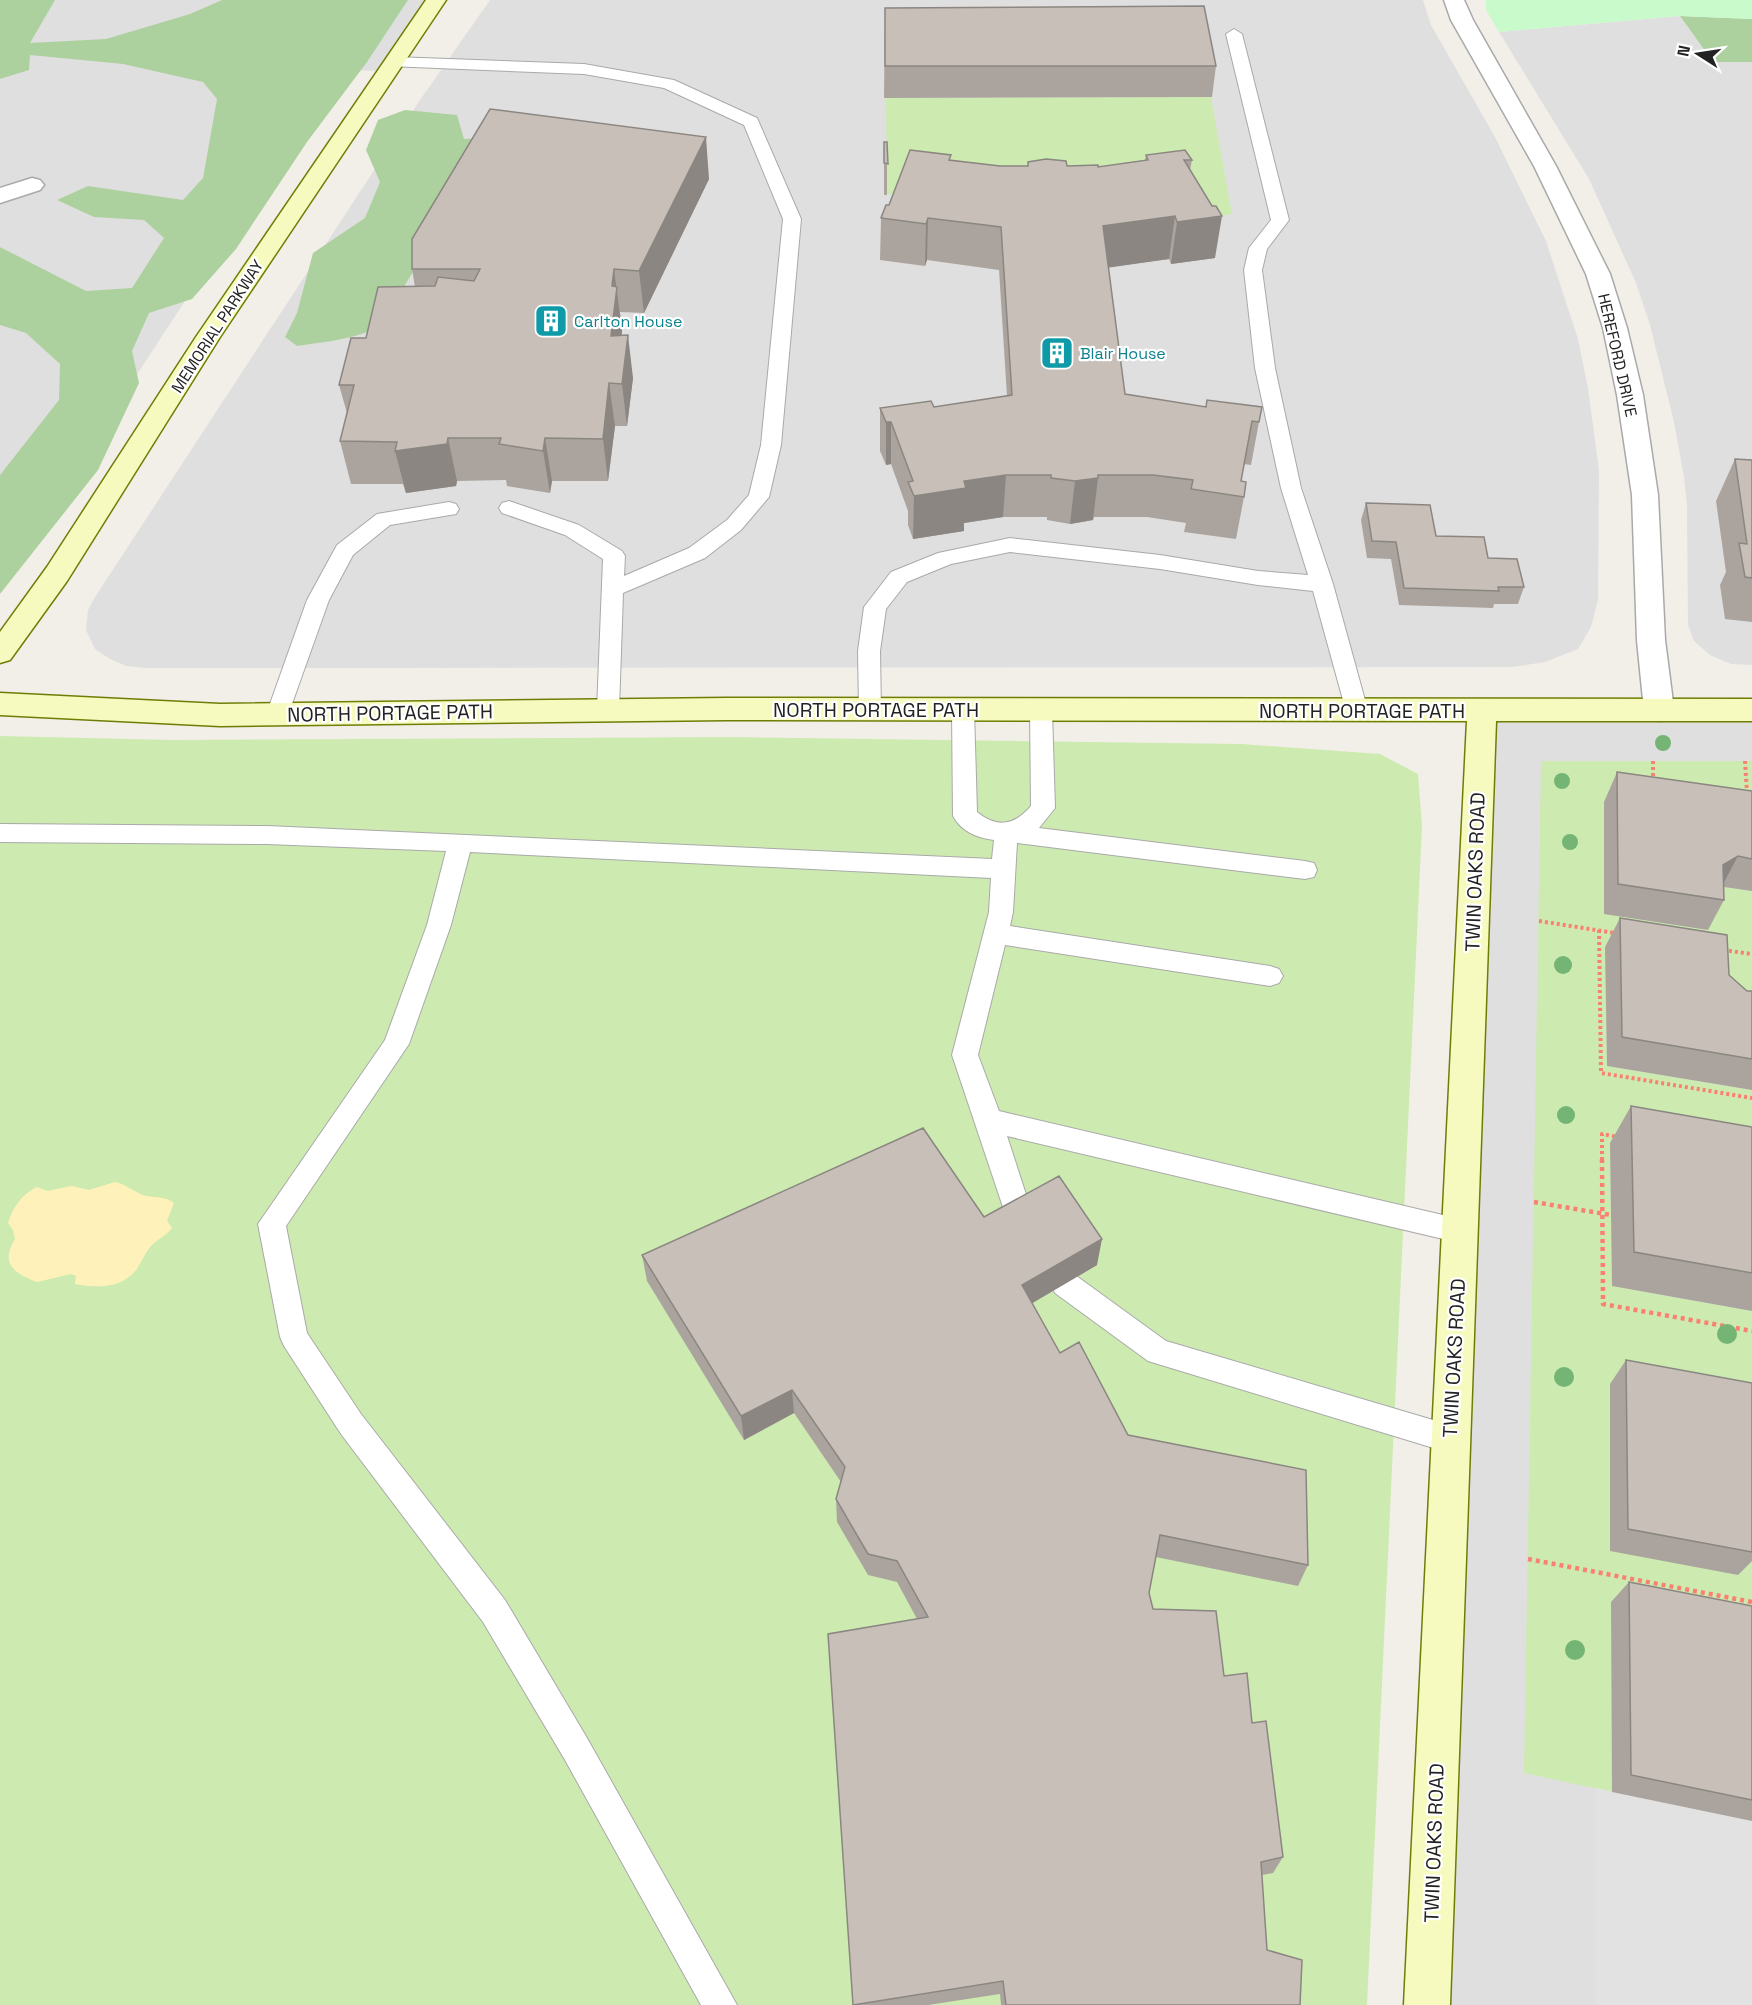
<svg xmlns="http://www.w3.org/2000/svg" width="1752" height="2005" font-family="'Space Grotesk',sans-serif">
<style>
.residential{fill:#e0dfdf}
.grass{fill:#cdebb0}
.forest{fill:#add19e}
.sand{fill:#fff1ba}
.park{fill:#c8facc}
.parking{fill:#e2e2e2}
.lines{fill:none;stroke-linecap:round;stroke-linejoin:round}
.lane-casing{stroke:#a9a9a9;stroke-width:2}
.street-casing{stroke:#a9a9a9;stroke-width:3}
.secondary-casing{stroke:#707d05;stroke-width:3}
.path-far1{stroke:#fa8072;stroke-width:4;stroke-dasharray:3 3;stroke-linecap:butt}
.path{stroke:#fa8072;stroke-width:4.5;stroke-dasharray:4 4;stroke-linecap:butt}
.lane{fill:#fff;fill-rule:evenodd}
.street{fill:#fff;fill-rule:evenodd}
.secondary{fill:#f7fabf;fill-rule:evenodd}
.tree{fill:#74b475}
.wall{fill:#aba49e}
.shaded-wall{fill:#8b8681}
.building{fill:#c7bfb8;stroke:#8b8681;stroke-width:1.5}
.labels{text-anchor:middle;stroke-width:4.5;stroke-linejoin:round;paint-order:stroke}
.far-culture-label{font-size:16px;fill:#0d838f;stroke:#fff;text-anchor:start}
.far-street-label{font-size:16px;fill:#222;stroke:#fff}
.street-label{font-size:20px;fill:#222;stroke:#fff}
</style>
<rect width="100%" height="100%" fill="#f2efe9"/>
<path class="residential" d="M0 0H436L389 71 336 70 32 535 0 574Z
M490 0H1423L1431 25 1495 137 1546 241 1578 339 1588 388 1599 470 1598 600 1591 627 1578 649 1545 662 1512 667 147 668 126 666 110 659 95 649 86 630 88 610 95 597 420 100Z
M1680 16 1713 62H1752V665L1731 664 1710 655 1694 641 1688 625 1687 506 1684 477 1674 422 1650 325 1636 283 1589 179 1499 32Z
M1482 710H1752V2005H1427Z"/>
<path class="grass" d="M1211 97 1232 214 1191 221 887 194 886 98Z
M0 736 173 740 730 737 1242 744 1380 754 1418 774 1422 826 1367 2005H0Z
M1541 761H1752V824L1722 886 1752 891V1023L1605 948 1607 1066 1752 1090V1167L1610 1144 1612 1286 1752 1311V1411L1610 1385 1611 1550 1752 1511V1699L1611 1603 1612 1792 1524 1773Z"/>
<path class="forest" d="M0 0H55L30 43 106 39 190 14 222 0H408L367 62 307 142 236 249 192 299 149 313 132 351 139 383 98 470 0 594V475L59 400 60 364 26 333 0 325V247L86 291 132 288 164 238 144 220 94 217 57 200 88 186 183 200 203 178 217 99 203 82 123 64 30 55 29 70 0 79Z
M1680 16 1752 19V62H1713Z
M405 110 457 115 464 139 504 137 438 231 405 285V305C378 338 337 340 297 346L285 337 297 313 313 253 365 218 380 182 366 150 378 120Z"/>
<path class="sand" d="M115 1182C126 1184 135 1193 146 1196 157 1198 165 1196 174 1203L167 1221 172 1228C166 1236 158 1239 151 1246 145 1253 141 1263 136 1270 121 1289 96 1288 75 1284L76 1276 71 1274 37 1282C14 1273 0 1264 15 1239L13 1230 8 1223C13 1207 22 1194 37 1187L47 1191 72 1186 89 1190Z"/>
<path class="park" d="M1486 0H1752V19L1680 16 1499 32 1486 10Z"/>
<path class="parking" d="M1596 1788 1752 1821V2005H1596Z"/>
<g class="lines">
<g class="lane-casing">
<path id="lane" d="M1234 29 1242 34 1289 220 1267 249 1262 270 1275 368 1301 488 1333 584 1368 711 1365 717 1357 719 1349 717 1346 711 1313 591 1258 585 1160 569 1010 552 951 564 907 582 886 609 880 651 881 710 878 716 870 718 862 716 859 710 858 651 864 607 891 572 938 553 1010 538 1160 555 1258 571 1308 575 1281 488 1255 368 1244 270 1249 248 1271 220 1226 34Z
M394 57 584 64 674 80 757 118 801 219 781 445 769 497 741 530 705 558 623 593 619 710 616 716 608 718 600 716 597 710 603 559 565 535 502 513 499 508 502 503 509 501 579 525 622 551 625 556 624 576 689 548 727 520 749 495 761 445 783 219 744 125 664 88 584 74 388 66 386 62Z
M449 502 456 504 459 509 456 514 390 525 353 555 329 600 288 715 285 721 277 723 269 721 266 715 307 600 337 545 377 514Z
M963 702 971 704 974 710 977 812C997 828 1014 826 1031 806L1030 711 1033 705 1041 703 1049 705 1052 711 1055 808 1039 828 1305 861 1314 863 1317 870 1314 877 1305 879 1017 843 1013 912 1010 926 1270 966 1279 969 1283 976 1279 983 1270 986 1005 945 978 1055 999 1111 1460 1219 1470 1222 1474 1231 1470 1240 1460 1243 1007 1136 1035 1222 1031 1231 1021 1234 1011 1231 952 1055 989 912 991 878 470 852 451 925 409 1044 286 1226 307 1333 361 1414 505 1600 587 1738 737 2005H701L565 1760 483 1622 341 1434 284 1346 280 1337 258 1224 385 1040 427 925 446 851 267 844 0 842V824L267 826 992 859 994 840C977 838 961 831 953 816L952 710 955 704Z
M1065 1271 1075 1275 1166 1341 1450 1425 1460 1429 1465 1439 1460 1449 1450 1453 1148 1361 1055 1293 1051 1284 1055 1275Z"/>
</g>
<g class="street-casing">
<path id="street" d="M1444 0H1464L1473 20 1556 166 1610 274 1627 328 1643 395 1658 495 1665 640 1674 710 1669 718 1659 721 1649 718 1644 710 1637 640 1632 495 1617 395 1603 328 1586 274 1534 166 1451 20Z
M32 178 40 180 44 185 40 190 0 203V188Z"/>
</g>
<g class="secondary-casing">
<path id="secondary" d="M426 0H446L220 337 67 581 10 660 0 663V632L47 567 196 337Z
M0 693 220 704 727 698 1752 699V721H1496L1450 2005H1404L1467 721 727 720 220 726 0 715Z"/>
</g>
<path class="path-far1" d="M1653 761V782
M1745 761 1747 793
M1539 921 1615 933
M1599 930 1601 1073 1752 1098
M1723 950 1752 954
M1602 1160V1134L1618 1137"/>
<path class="path" d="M1602 1159 1603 1304 1752 1331
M1534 1202 1611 1215
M1528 1559 1752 1602"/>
<use href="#lane" class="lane"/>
<use href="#street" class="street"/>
<use href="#secondary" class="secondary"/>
</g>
<g class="tree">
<circle cx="1663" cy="743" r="8"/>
<circle cx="1562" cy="781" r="8"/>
<circle cx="1570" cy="842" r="8"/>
<circle cx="1563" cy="965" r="9"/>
<circle cx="1566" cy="1115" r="9"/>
<circle cx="1727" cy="1334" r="10"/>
<circle cx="1564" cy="1377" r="10"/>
<circle cx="1575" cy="1650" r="10"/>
</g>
<path class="wall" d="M885 8 1216 66 1212 97 884 98Z
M884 142H887V195H884Z
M1146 155 1192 160 1190 170 1215 258 1171 264 1169 259 1108 267 1125 394 1259 422 1251 465 1244 464 1241 481 1244 497 1236 539 1184 532 1186 523 1147 517H1094L1093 520 1070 524 1047 520V517H1003L964 523V531L913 539 908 525V511L891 464 886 465 880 451V408L934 407 1007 396 999 270 927 260 925 266 880 260 881 218 889 205 950 160 1000 166H1067L1098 167 1145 160Z
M709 179 644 313 620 312 622 330V336L633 378 627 426H615L608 481H552L550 493 507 486 506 480 457 481 456 486 406 493 403 484H351L340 441 347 413 339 385 415 287 412 269Z
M1735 459 1752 460V622L1725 619 1720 585 1726 572 1716 501Z
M1366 503 1436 536 1488 558 1524 587 1518 604H1494L1493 608 1399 605 1391 559 1367 558 1361 520Z
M1617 772 1752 791V891L1724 887V900L1708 930 1604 914V802Z
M1620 918 1729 975 1747 991H1752V1090L1607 1066 1605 947Z
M1631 1106 1752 1127V1311L1612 1286 1610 1143Z
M984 1217 1097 1265 1032 1303 1060 1353 1128 1435 1308 1565 1298 1586 1156 1557 1149 1593 1153 1609 1224 1676 1252 1723 1283 1857 1273 1873 1262 1875 1267 1950 1300 2005H1001L1000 1994 928 2005H853L917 1619 897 1582 868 1575 837 1522 836 1499 841 1482 794 1413 744 1440 647 1281 642 1255Z
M1626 1360 1752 1383V1561L1738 1575 1610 1551V1384Z
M1629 1582 1752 1606V1821L1612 1792 1611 1602Z"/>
<path class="shaded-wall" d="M706 137 709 179 644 313 639 271Z
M1175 216 1169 259 1099 269 1103 226Z
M1222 216 1215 258 1171 264 1177 222Z
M928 218 927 260 925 266 926 224Z
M614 269 622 330 616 379 611 336 612 286Z
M628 335 633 378 627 426 622 384Z
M609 383 615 426 608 481 603 439Z
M886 422H891V464L886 465Z
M448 438 457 481 456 486 406 493 395 451Z
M545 438 552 481 550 493 543 451Z
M1006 475 1003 517 964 523V531L913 539 914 496 964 481Z
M1098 478 1093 520 1070 524 1075 481Z
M1738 856 1722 886 1723 865Z
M1102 1239 1097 1265 1019 1311 1022 1285Z
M792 1390 794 1413 744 1440 741 1416Z"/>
<path class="building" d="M1204 6 1216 66H885V8Z
M490 109 706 137 639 271 614 269 612 286 617 287 611 336 628 335 622 384 609 383 603 439 545 438 543 451 499 444 501 438H448L447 444 395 451 397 442 340 441 354 385H339L351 338H366L378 287 435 286 438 277 474 281 480 269H412V239Z
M884 142H887L888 164 884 163Z
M910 150 951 155 949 160 1000 166H1028V162L1046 159 1066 161 1067 166 1098 165V167L1148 160 1146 155 1185 150 1192 160H1184L1212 206H1216L1222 216 1177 222 1175 216 1103 226 1125 394 1206 407 1207 400 1262 407 1259 422 1252 421 1241 481 1246 482 1244 497 1191 489 1193 480 1153 475H1098V478L1075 481 1051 478V475H1006L964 481 966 488 914 496 908 482 913 481 891 422H886L880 408 931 401 934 407 1012 395 1001 227 928 218 926 224 881 218 886 205H889Z
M1735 459 1752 460V578L1745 577 1739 543 1747 544Z
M1366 503 1430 505 1436 536 1484 537 1488 558 1517 559 1524 587H1498L1499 591 1404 588 1396 542 1372 541Z
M1617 772 1752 791V859L1738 856 1723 865 1724 900 1618 884Z
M1620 918 1727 935 1729 975 1747 991H1752V1059L1622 1037Z
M1631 1106 1752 1127V1273L1634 1252Z
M923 1128 984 1217 1059 1176 1102 1239 1022 1285 1060 1353 1079 1342 1128 1435 1306 1470 1308 1565 1160 1535 1149 1593 1153 1609 1216 1611 1224 1676 1247 1673 1252 1723 1266 1721 1283 1857 1261 1862 1267 1950 1302 1960 1300 2005H1006L1003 1981 853 2005 828 1634 928 1617 897 1561 868 1554 836 1499 845 1467 792 1390 741 1416 642 1255Z
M1626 1360 1752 1383V1552L1628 1529Z
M1629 1582 1752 1606V1800L1631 1775Z"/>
<defs>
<g id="building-square" transform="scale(1.725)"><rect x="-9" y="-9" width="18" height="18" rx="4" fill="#0f9aa8" stroke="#fff"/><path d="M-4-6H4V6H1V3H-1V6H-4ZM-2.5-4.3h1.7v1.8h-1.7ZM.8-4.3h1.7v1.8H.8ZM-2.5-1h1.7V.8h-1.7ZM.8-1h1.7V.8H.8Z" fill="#fff"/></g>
</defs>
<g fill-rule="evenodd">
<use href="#building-square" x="551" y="321"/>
<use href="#building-square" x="1057" y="353"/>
</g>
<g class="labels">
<g class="far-culture-label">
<text x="574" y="327">Carlton House</text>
<text x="1080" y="359">Blair House</text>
</g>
<g class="far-street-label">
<text transform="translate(217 326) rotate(-57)" y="6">MEMORIAL PARKWAY</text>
<text transform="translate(1618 355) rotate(77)" y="6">HEREFORD DRIVE</text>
</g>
<g class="street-label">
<text x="876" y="717">NORTH PORTAGE PATH</text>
<text x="1362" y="718">NORTH PORTAGE PATH</text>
<text transform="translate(390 713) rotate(-1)" y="7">NORTH PORTAGE PATH</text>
<text transform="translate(1475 872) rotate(-88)" y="7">TWIN OAKS ROAD</text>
<text transform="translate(1454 1358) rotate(-87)" y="7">TWIN OAKS ROAD</text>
<text transform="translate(1434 1843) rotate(-88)" y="7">TWIN OAKS ROAD</text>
</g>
</g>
<g transform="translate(1698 54) rotate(282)" stroke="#ffffff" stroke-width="4.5" paint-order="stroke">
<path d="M0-4.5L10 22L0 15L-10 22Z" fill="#222222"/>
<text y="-9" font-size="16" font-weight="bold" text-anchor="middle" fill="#222222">N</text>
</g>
</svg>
